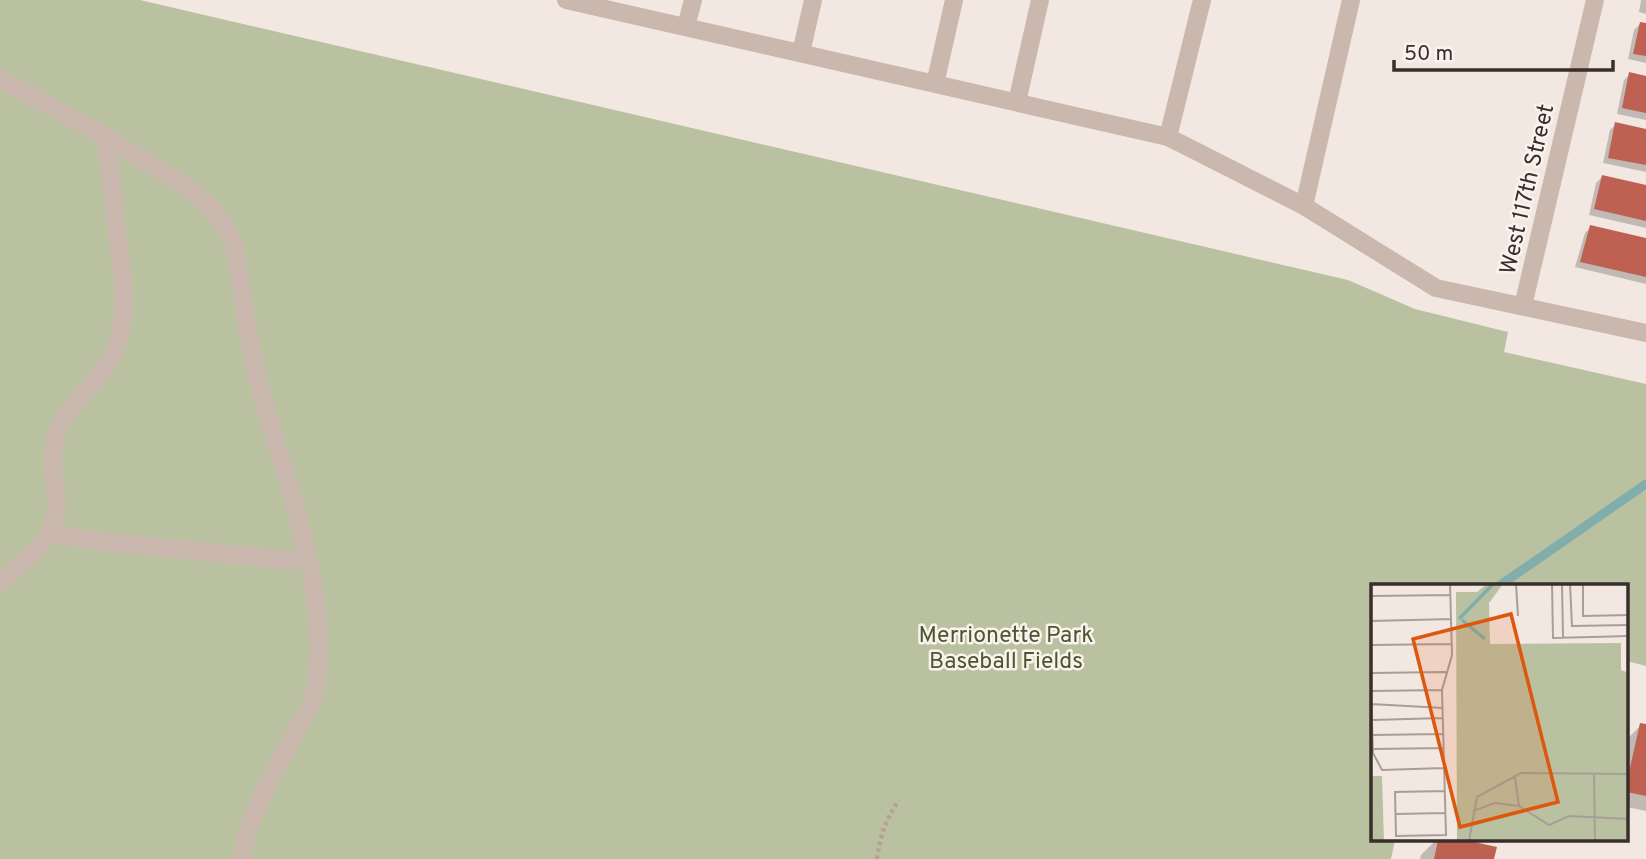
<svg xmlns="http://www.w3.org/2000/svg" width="1646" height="859" font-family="Overpass,sans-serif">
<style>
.green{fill:#b9c1a1}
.shadow{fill:#0003}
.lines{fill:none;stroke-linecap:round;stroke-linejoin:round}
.stream{stroke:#81aeab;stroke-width:9}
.building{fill:#bf6152}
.path{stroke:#b6a197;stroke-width:4.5;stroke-dasharray:3.5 3.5;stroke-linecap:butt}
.minor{stroke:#cab7ad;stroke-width:18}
.labels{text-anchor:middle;stroke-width:5;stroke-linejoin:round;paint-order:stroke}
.street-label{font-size:23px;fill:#392e2b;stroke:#faf3ed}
.park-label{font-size:23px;fill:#4c5630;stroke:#faf3ed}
.inset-river{fill:none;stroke:#81aeab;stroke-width:3.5}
.inset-road{fill:none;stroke:#a89e98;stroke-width:2}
.view{fill:#df570e;fill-opacity:0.15;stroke:#df570e;stroke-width:3.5}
.inset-edge{fill:none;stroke:#392e2b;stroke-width:3.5}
</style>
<rect width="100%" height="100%" fill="#f2e8e1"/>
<path class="green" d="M0 0H140L1348 280 1415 309 1508 332 1504 352 1646 384V666L1627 661V586H1373V840H1395L1391 859H0Z"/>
<path class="shadow" d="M1641 0H1646V14L1639 12Z
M1640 24 1646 25V63L1628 59 1634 30Z
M1630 74 1646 78V120L1617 114 1624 80Z
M1616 124 1646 130V172L1603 163 1610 130Z
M1602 177 1646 187V228L1589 215 1596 183Z
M1591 227 1646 240V284L1575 267 1585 233Z
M1641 725 1646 726V811L1627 807V742L1628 738Z
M1436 840H1457L1494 848 1492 859H1420L1421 855Z"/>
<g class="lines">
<path class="stream" d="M1499 586 1646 484"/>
</g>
<path class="building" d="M1640 22 1646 23V56L1633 54Z
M1629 72 1646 76V113L1622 108Z
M1615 122 1646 129V165L1608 158Z
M1602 175 1646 185V221L1594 209Z
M1590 225 1646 238V277L1580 262Z
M1640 723 1646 724V796L1627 792V781Z
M1438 840H1465L1497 847 1494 859H1434Z"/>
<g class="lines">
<path class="path" d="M877 859C880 836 886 819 899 800"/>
<path class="minor" d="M566 0 1168 137 1304 206 1436 288 1646 333
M686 27 693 0
M801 53 813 0
M0 79 105 136 185 186 209 205 224 225 233 243C244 289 246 338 259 384 283 475 335 601 314 695 311 708 301 721 295 733 274 774 248 813 242 859
M935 84 954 0
M1017 102 1040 0
M1168 137 1202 0
M1304 206 1351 0
M1523 306 1595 0
M51 533 87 540 287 560 307 558
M0 582C31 555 61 538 56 492 53 472 51 454 57 434 66 403 97 385 112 356 133 315 121 269 116 226 113 195 110 166 105 136"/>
</g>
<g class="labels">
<g class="street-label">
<text transform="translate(1526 189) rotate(-77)" y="8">West 117th Street</text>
</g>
<g class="park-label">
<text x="1006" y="642">Merrionette Park<tspan x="1006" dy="26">Baseball Fields</tspan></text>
</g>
</g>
<g transform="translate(1371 584)">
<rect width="257" height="257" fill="#f2e8e1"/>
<path d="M116 0H132L118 19 119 60 250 59V86L258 89 257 257H86L85 8H106ZM0 163 1 192H11L13 257H0Z" fill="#b9c1a1"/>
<path class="inset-river" d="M88 35 122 0M91 36 114 55"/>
<path class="inset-road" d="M145 0 147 32M181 0 182 54 258 52M191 0 192 53M199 0 201 42 258 41M212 0V32L258 31M0 12 79 11M0 37 80 35M0 61 81 60M0 89 75 88M0 107 71 106M0 110 2 169 11 186 73 184M0 120 72 124M1 136 72 134M1 151 72 150M2 165 73 164M223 190 224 257M144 193 148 222M74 207 24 208 25 252 75 251 71 106 81 71 79 0M102 227 124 219 148 222 178 241 198 232 258 235M25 230 74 229M98 257 106 213 150 189 258 190"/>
<path class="view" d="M140 30 187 218 89 243 42 55Z"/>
<rect width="257" height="257" class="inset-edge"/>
</g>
<path d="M1394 60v10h219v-10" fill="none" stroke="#392e2b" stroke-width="3.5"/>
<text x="1404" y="60" font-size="21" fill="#392e2b" stroke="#faf3ed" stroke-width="5" paint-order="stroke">50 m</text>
</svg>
